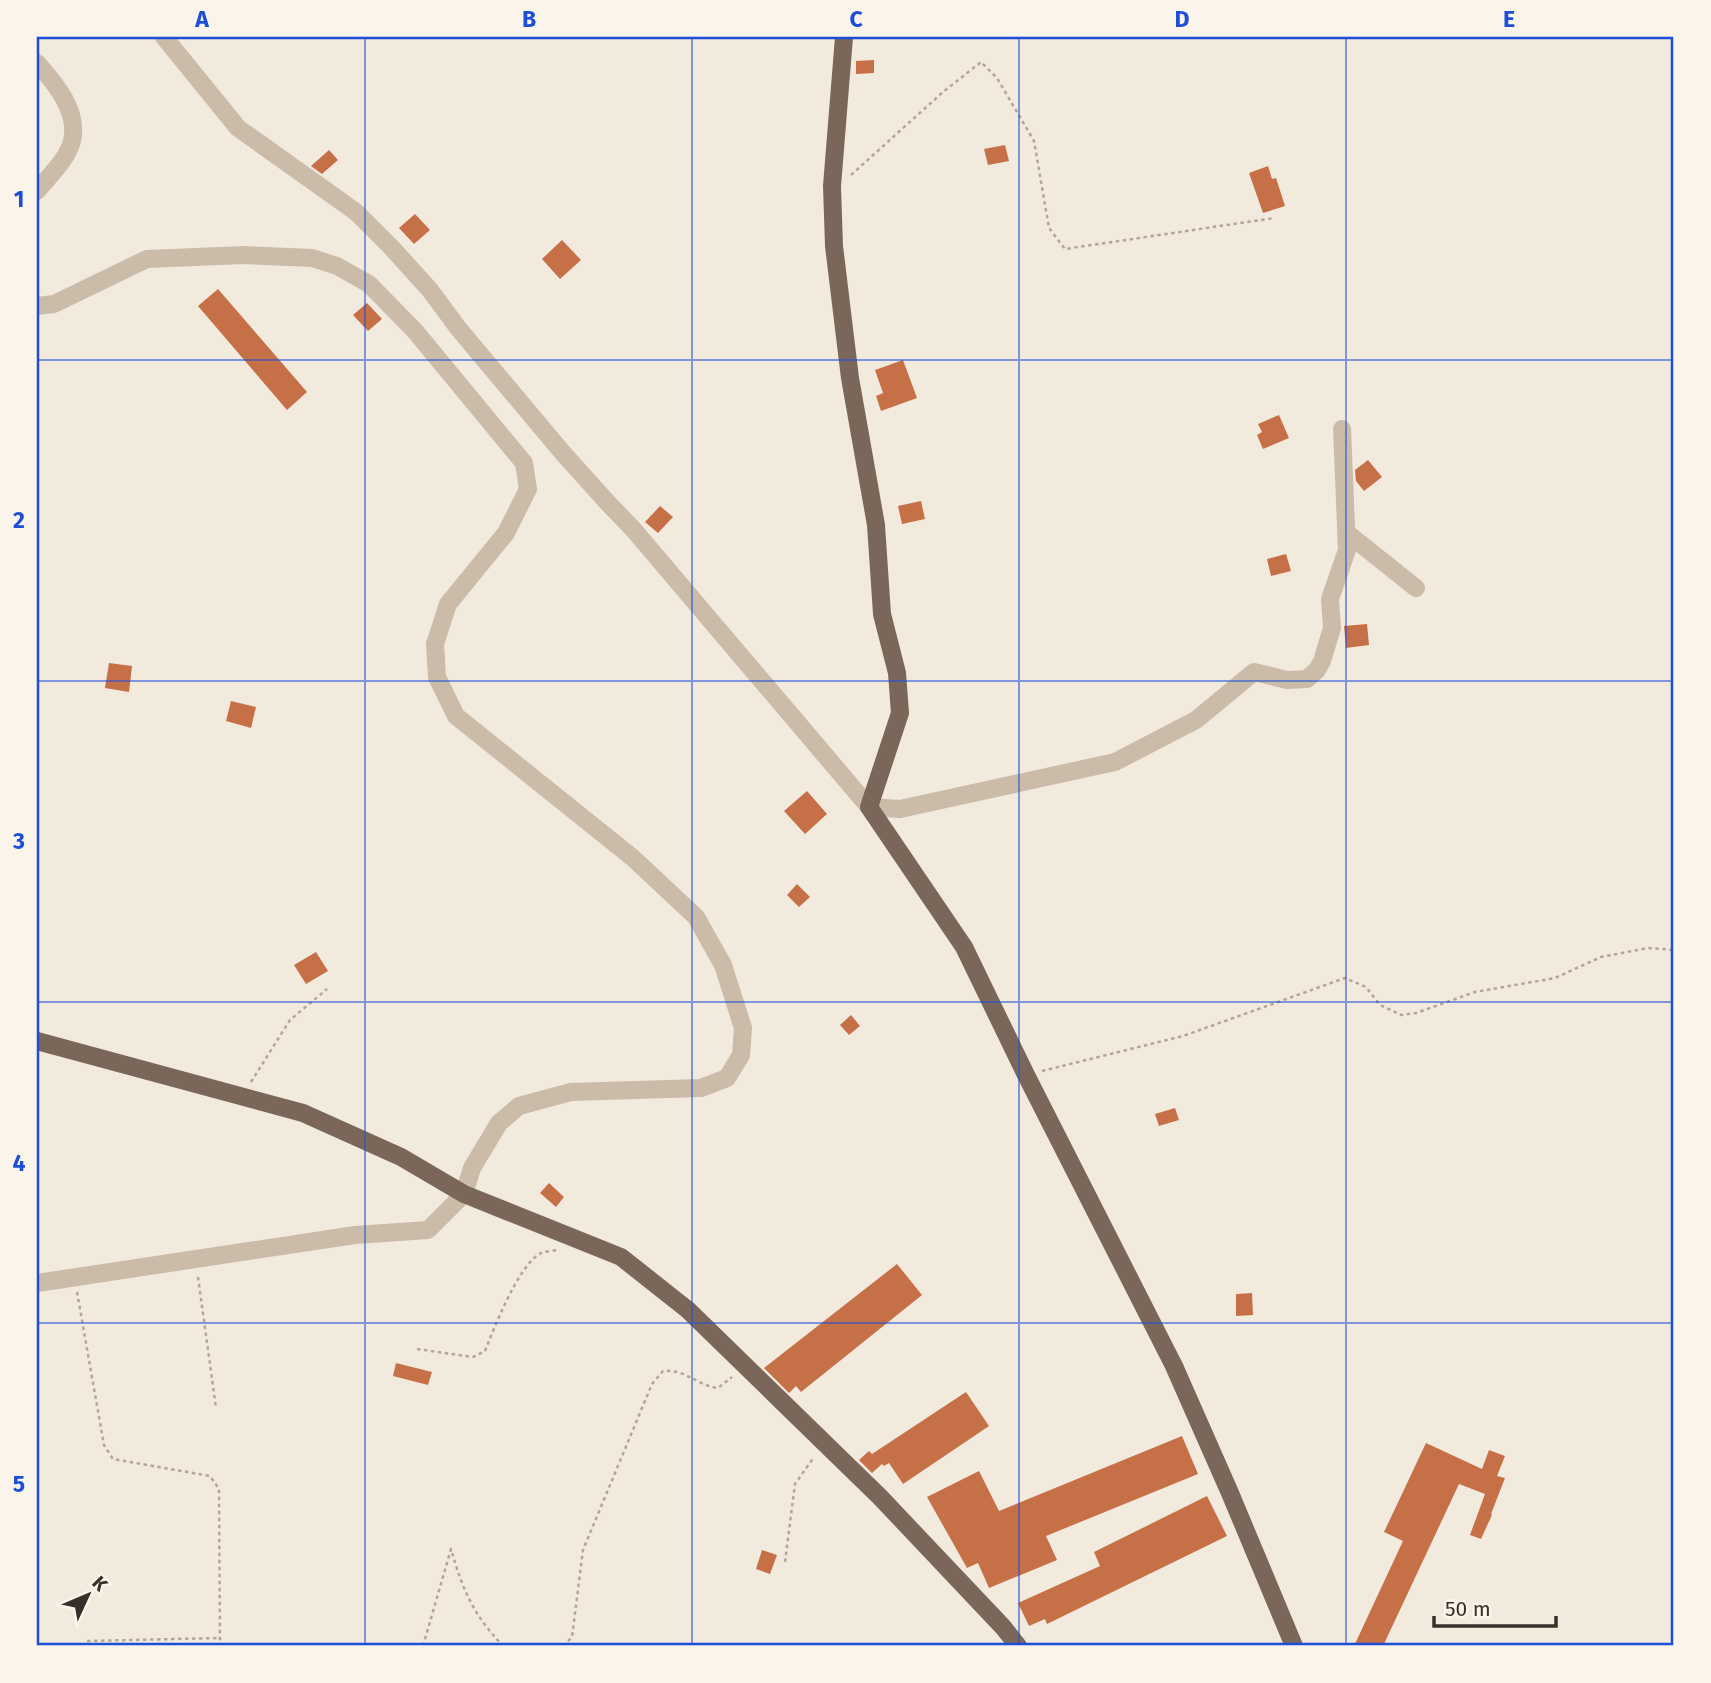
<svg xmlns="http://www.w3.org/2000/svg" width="1711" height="1683" font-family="'Fira Sans',sans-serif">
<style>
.building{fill:#c67048}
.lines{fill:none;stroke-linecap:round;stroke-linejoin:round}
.path{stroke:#b7a593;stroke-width:2.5;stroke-dasharray:3.5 3.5;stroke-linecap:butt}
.minor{stroke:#cbbba9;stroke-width:18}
.major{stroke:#7a675a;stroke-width:18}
.grid{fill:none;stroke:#1d4ed8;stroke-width:2;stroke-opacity:0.55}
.neatline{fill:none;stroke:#1d4ed8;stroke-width:2.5}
.grid-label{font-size:23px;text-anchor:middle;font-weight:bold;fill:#1d4ed8}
</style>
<rect width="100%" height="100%" fill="#f3eade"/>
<path class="building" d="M874 60V73L856 74V61Z
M1005 145 1009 161 988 165 984 149Z
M329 150 338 160 322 174 311 166Z
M1268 166 1272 179 1276 178 1285 206 1263 213 1249 173Z
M415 214 430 230 414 244 399 228Z
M562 240 581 260 560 279 542 259Z
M218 289 307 392 287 410 198 306Z
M367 303 382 319 368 331 353 315Z
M903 360 917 398 881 411 876 396 883 393 875 370Z
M1279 415 1289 438 1263 449 1257 435 1262 432 1258 424Z
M1368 460 1382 477 1364 491 1356 481 1355 470Z
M921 501 925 519 902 524 898 506Z
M660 506 673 517 658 533 645 522Z
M1286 554 1291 571 1271 576 1267 559Z
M1367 624 1369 645 1346 648 1344 626Z
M109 663 132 666 129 692 105 688Z
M231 701 256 707 251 728 226 721Z
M807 791 827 814 805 834 784 811Z
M797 884 810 897 799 907 787 895Z
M316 952 328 971 306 984 294 965Z
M851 1015 860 1026 849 1035 840 1025Z
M1175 1108 1179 1120 1159 1126 1155 1114Z
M549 1183 564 1197 556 1207 540 1193Z
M897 1264 922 1295 801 1392 796 1386 789 1393 764 1368Z
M1252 1293 1253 1315 1236 1316V1294Z
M396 1363 432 1372 428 1385 393 1376Z
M966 1392 989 1426 903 1484 889 1463 884 1466 882 1464 872 1473 859 1460 869 1451 872 1454Z
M1182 1436 1198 1474 1046 1536 1057 1560 989 1588 978 1563 967 1568 927 1497 979 1471 999 1511Z
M1426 1443 1482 1469 1489 1450 1505 1456 1497 1476 1505 1478 1491 1514 1492 1515 1481 1539 1470 1535 1485 1494 1459 1484 1383 1646H1354L1403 1541 1384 1532Z
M1207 1496 1227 1536 1047 1624 1045 1619 1029 1626 1018 1603 1100 1566 1094 1552Z
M762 1550 777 1555 770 1574 756 1569Z"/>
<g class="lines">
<path class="path" d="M851 175 943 92 981 62 997 78 1034 141 1049 228 1065 249 1274 218
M1042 1071 1183 1036 1345 978 1366 987 1380 1005 1401 1015 1416 1013 1475 992 1555 978 1601 957 1648 948 1674 950
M251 1082 290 1020 327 989
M198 1277 216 1408
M77 1292 104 1445 113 1459 210 1476 219 1489 220 1646
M417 1349 473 1357 485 1351C494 1328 519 1264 541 1253 546 1251 553 1251 558 1250
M785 1562 795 1484 814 1457
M87 1641 220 1638
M423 1646 451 1549C463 1591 473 1614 503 1646
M563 1646 572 1637 583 1550 652 1384 663 1371C686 1369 696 1385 718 1388L732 1377"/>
<path class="minor" d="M164 37 238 128 356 212 391 247 430 290 458 328 562 452 607 502 633 529 869 807 900 809 1115 762 1196 720 1254 672 1287 680 1307 679 1317 670 1322 661 1332 628 1330 599 1347 550 1342 429
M37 63C55 83 79 111 72 141 67 160 49 176 37 191
M37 306 54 304 147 259 244 255 312 258 337 266 369 284 415 331 524 463 528 489 506 533 448 604 435 644 437 677 456 716 633 858 696 917 723 965 743 1028 741 1055 727 1078 701 1088 571 1092 519 1106 499 1123 472 1168 464 1194 428 1230 355 1235 37 1283
M1347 533 1416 588"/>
<path class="major" d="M844 37 832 186 834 246 850 378 876 525 882 614 897 673 900 713 869 807 964 947 1026 1075 1174 1366 1230 1493 1294 1646
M37 1041 303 1113 401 1157 464 1194 621 1257 688 1310 880 1497 1003 1627 1018 1646"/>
</g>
<path class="grid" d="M365 37V1646M692 37V1646M1019 37V1646M1346 37V1646M37 360H1674M37 681H1674M37 1002H1674M37 1323H1674"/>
<rect width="1711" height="1683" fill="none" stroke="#faf4ea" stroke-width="77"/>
<g transform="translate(88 1595) rotate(46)" stroke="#faf4ea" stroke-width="5" paint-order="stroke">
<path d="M0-5L12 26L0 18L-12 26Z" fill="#382f29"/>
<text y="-10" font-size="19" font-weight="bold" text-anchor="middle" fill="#382f29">K</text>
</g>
<path d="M1434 1616v10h122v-10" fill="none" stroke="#382f29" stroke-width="3.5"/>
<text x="1445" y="1616" font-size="21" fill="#382f29" stroke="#faf4ea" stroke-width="5" paint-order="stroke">50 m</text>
<rect x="38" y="38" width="1634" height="1606" class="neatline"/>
<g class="grid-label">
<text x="202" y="27">A</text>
<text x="529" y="27">B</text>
<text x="856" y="27">C</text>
<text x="1182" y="27">D</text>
<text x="1509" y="27">E</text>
<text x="19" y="207">1</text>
<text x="19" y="528">2</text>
<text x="19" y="849">3</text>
<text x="19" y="1171">4</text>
<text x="19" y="1492">5</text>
</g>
</svg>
